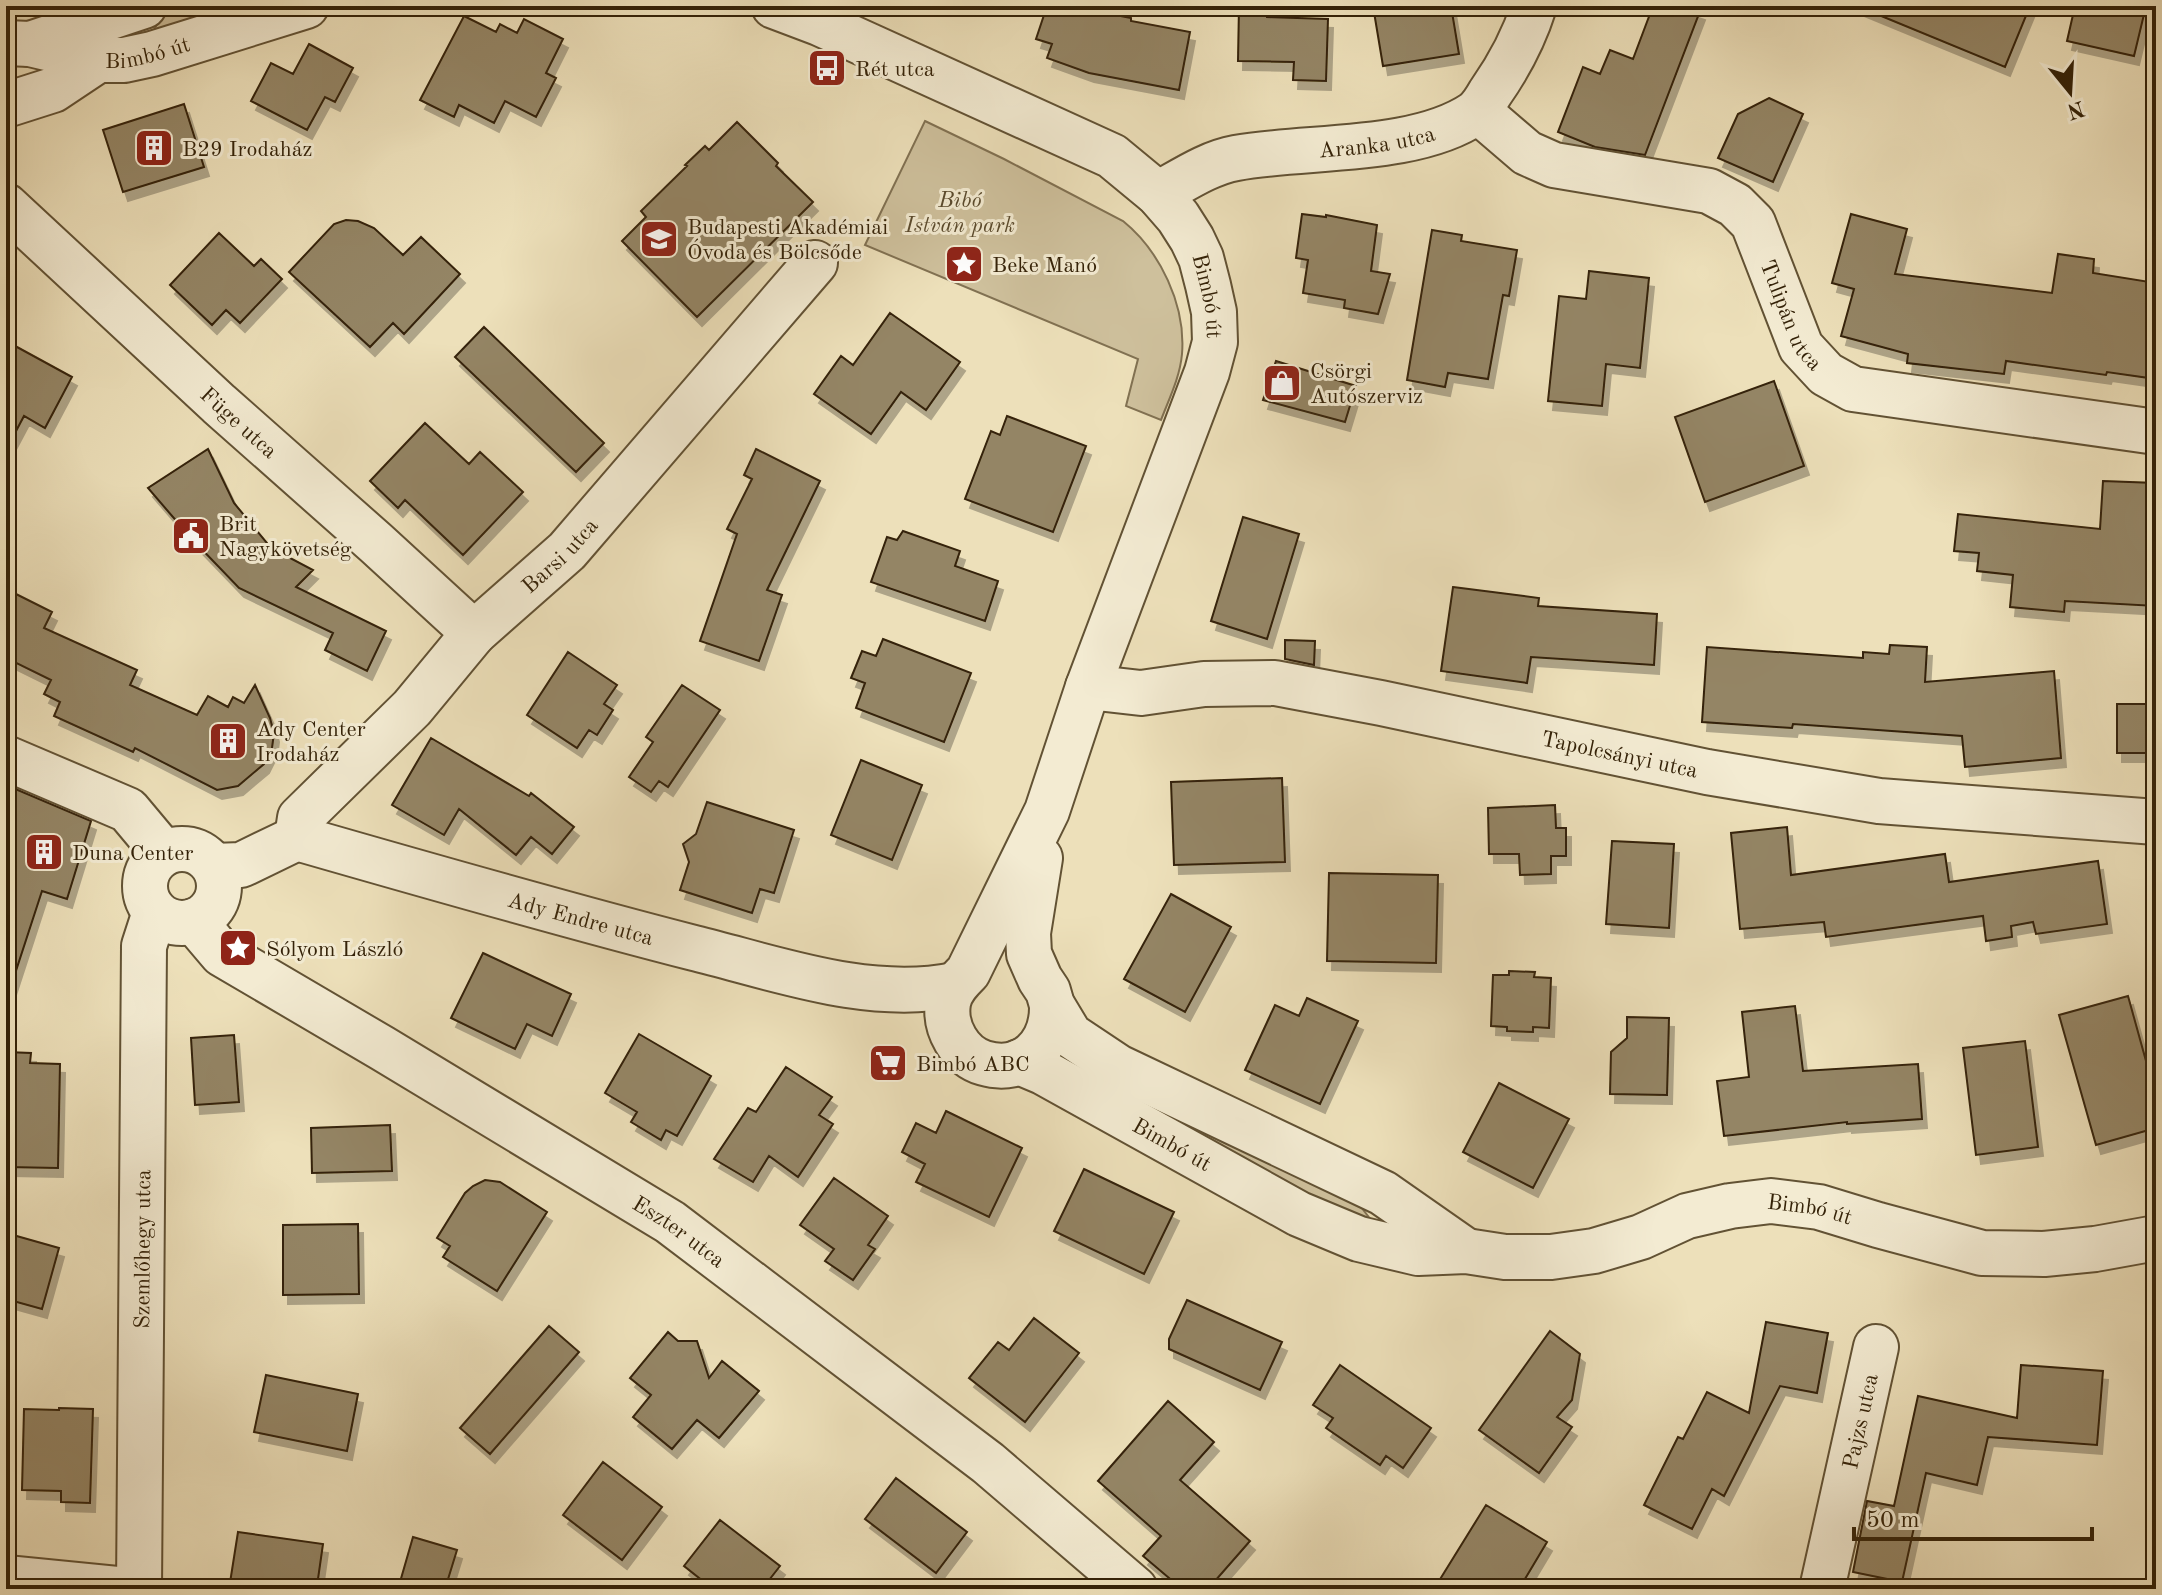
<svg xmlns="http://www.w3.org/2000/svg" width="2162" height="1595" font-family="'Old Standard TT',serif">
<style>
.green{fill:#cec09c;stroke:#817152;stroke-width:2}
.building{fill:#948565;stroke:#342208;stroke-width:2;filter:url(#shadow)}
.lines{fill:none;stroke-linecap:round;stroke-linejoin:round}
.minor-casing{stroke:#625234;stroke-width:48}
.minor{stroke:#f3ebd2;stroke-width:44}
.labels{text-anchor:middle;stroke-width:6;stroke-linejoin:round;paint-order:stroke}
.street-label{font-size:22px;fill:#342208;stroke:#f3ebd2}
.poi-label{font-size:22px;fill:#342208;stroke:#f3ebd2;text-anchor:start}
.park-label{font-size:22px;font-style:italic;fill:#5a4a2d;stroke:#f3ebd2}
</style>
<defs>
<filter id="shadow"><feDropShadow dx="5" dy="9" stdDeviation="0" flood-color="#0004"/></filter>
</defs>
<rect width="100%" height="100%" fill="#ede0ba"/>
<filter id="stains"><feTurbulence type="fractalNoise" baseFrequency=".0025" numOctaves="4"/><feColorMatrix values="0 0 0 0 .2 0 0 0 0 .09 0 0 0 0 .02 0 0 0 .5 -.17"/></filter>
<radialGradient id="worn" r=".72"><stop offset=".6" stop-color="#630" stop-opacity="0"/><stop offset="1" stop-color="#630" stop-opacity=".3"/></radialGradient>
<path class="green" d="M189 6H251L154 30 161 16Z
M925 121 1004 159 1123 221C1160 251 1186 305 1182 354 1180 377 1169 399 1161 420L1126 406 1138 359 865 245Z
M1131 1096 1361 1207 1374 1224 1354 1221Z"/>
<path class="building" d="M1047 6H1084L1100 12 1131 18V21L1190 32 1179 90 1089 73 1047 58 1052 44 1036 39Z
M1239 6H1267V17L1328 19 1326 81 1293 80 1294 62 1238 61Z
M1373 6H1451L1459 54 1383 66Z
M1653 6H1685L1700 11 1645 155 1595 147 1558 132 1583 67 1600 74 1610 50 1633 59Z
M1857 6H2030L2005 67Z
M2075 6H2146L2134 56 2067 41Z
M464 16 496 32 500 24 517 33 524 19 563 39 546 73 556 78 536 117 505 101 494 123 459 105 454 117 420 100Z
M309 44 353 68 335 102 325 97 307 130 251 101 271 63 293 74Z
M1769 98 1803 114 1773 182 1718 158 1738 114Z
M184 104 204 167 123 192 103 130Z
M737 122 778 163 776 166 813 202 697 317 622 241 646 217 641 211 687 166 685 165 705 146 709 150Z
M1302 214 1326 217V215L1377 225 1371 271 1390 274 1378 314 1344 308 1345 300 1303 293 1308 260 1296 258Z
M1851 214 1907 229 1895 274 2052 293 2058 254 2094 259 2093 273 2156 283V379L2107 372 2106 375 2006 361 2004 374 1907 363 1908 354 1841 336 1854 289 1832 283Z
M346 220 358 221 374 228 403 255 421 237 460 274 404 334 393 323 370 347 289 272 334 224Z
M1432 230 1462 235 1461 241 1517 250 1509 296 1503 295 1488 379 1448 373 1445 387 1407 380Z
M219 233 254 266 261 259 282 279 240 323 226 310 212 325 170 285Z
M1589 271 1649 278 1640 368 1606 364 1602 406 1548 401 1559 296 1586 299Z
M890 313 960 362 926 410 901 392 871 434 814 394 841 356 853 365Z
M484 327 604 443 576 472 455 357Z
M6 341 72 377 45 428 24 416 6 450Z
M1276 361 1356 386 1345 422 1263 400Z
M1774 381 1804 466 1705 502 1675 417Z
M1007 416 1086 446 1053 532 965 499 991 431 1000 435Z
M425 423 469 464 480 452 523 492 463 555 405 500 398 508 370 481Z
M208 449 234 503 271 548 313 570 296 587 386 631 367 671 325 650 333 633 239 588 191 538 148 488Z
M756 449 820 481 767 590 782 595 759 661 700 641 737 534 727 529 752 479 744 475Z
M2103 481 2156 483V606L2065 601 2064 612 2010 607 2013 575 1977 571 1979 553 1954 551 1958 514 2100 529Z
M1243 517 1299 534 1267 639 1211 621Z
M903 531 960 551 955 566 998 581 985 621 871 582 887 537 897 540Z
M1453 587 1539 598 1538 606 1657 614 1654 665 1531 657 1527 683 1441 671Z
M6 589 52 612 44 628 137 670 130 685 197 715 208 696 228 707 233 697 244 703 255 685 270 718 274 733 272 748 264 764 238 786 217 790 135 748 133 752 54 716 60 702 44 694 51 680 6 658Z
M883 639 971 673 944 742 856 708 865 683 851 678 862 651 876 656Z
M1285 640 1315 641 1314 665 1285 659Z
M1890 645 1927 647 1925 682 2054 671 2061 758 1965 767 1962 736 1793 724 1792 728 1702 722 1707 647 1863 658V652L1889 654Z
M568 652 617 685 604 704 613 710 597 735 589 730 577 748 527 715Z
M682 685 720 710 668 787 659 781 651 792 629 777 653 742 646 737Z
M2117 704H2156V753H2117Z
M431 738 529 796 531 793 574 827 552 854 531 837 516 855 459 809 444 835 392 805Z
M861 760 922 785 892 860 831 835Z
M1282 778 1285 862 1174 865 1171 782Z
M6 785 91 821 67 899 42 891 11 986 6 985Z
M707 802 794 830 774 893 760 889 752 913 680 890 689 862 683 844 696 834Z
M1555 805 1556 828H1566V856H1551V874L1520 875 1519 854H1489L1488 808Z
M1787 827 1791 875 1945 854 1949 882 2098 861 2107 924 2036 934 2033 922 2011 926 2012 937 1986 941 1983 916 1826 937 1824 922 1740 929 1731 833Z
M1612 841 1674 844 1669 928 1606 924Z
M1329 873 1438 875 1436 963 1327 961Z
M1171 894 1231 927 1185 1012 1124 979Z
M483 953 571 994 552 1036 527 1024 515 1049 451 1018Z
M1509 971 1535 972 1534 977 1551 978 1549 1028 1533 1027V1032L1507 1031V1027L1491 1026 1493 975H1509Z
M2128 996 2156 1097V1128L2096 1145 2059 1015Z
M1307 998 1358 1021 1320 1104 1245 1070 1275 1005 1299 1016Z
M1795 1006 1803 1071 1918 1064 1922 1119 1847 1124V1122L1724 1136 1717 1081 1749 1077 1742 1012Z
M1627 1017 1669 1018 1667 1095 1610 1094 1611 1052 1627 1038Z
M639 1034 711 1076 677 1136 666 1130 661 1140 631 1122 637 1112 605 1093Z
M234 1035 239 1102 195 1105 191 1038Z
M2025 1041 2038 1147 1976 1155 1963 1048Z
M6 1052 31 1053 30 1063 60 1064 58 1168 6 1167Z
M786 1067 832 1097 819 1115 833 1124 798 1177 769 1156 753 1182 714 1159 748 1108 756 1112Z
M1499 1083 1569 1119 1533 1188 1463 1152Z
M946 1111 1022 1148 989 1217 916 1182 925 1164 902 1152 916 1123 936 1133Z
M390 1125 392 1171 312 1173 311 1128Z
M1084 1169 1174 1212 1144 1274 1054 1231Z
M834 1178 888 1216 868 1245 875 1249 853 1280 825 1261 834 1249 800 1225Z
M485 1180 500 1182 547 1212 497 1291 443 1257 450 1246 437 1238 465 1193 473 1186Z
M358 1224 359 1294 283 1295V1225Z
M6 1233 59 1248 42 1309 6 1299Z
M1187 1300 1282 1342 1260 1390 1169 1349V1339Z
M1034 1318 1079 1353 1025 1422 969 1378 998 1342 1009 1350Z
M1766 1322 1828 1333 1817 1393 1780 1386 1724 1496 1712 1489 1692 1529 1644 1505 1678 1437 1683 1439 1707 1392 1749 1413Z
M549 1326 579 1352 490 1454 460 1428Z
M1550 1331 1580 1354 1572 1400 1557 1417 1572 1427 1539 1473 1479 1430Z
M668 1332 678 1341H697L709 1378 722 1361 759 1391 719 1438 697 1420 672 1449 633 1417 651 1395 630 1378Z
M1340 1365 1431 1428 1403 1468 1386 1456 1380 1465 1326 1428 1333 1418 1313 1405Z
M2021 1365 2103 1371 2097 1445 1988 1437 1977 1485 1926 1473 1902 1582 1853 1572 1867 1501 1894 1506 1918 1396 2017 1418Z
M266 1375 358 1394 347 1451 254 1432Z
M1168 1401 1214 1442 1180 1480 1250 1541 1208 1589H1182L1143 1556 1161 1536 1098 1481Z
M59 1408 93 1409 90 1503 61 1502V1491L22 1490 24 1409 59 1410Z
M603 1462 662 1507 622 1560 563 1515Z
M896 1478 967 1532 936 1573 865 1519Z
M1486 1505 1547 1542 1519 1589H1434Z
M720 1520 780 1566 762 1589H713L684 1566Z
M238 1532 323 1544 317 1586 280 1580 279 1589H229Z
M413 1537 457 1550 445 1589H398Z"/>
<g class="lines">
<g class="minor-casing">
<g id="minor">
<path id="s1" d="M774 6 819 23 1112 156 1158 194 1178 217 1192 239 1201 258 1208 285 1214 312 1215 342 1207 372 1088 687 1047 811 968 972C959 981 950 990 948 1003 944 1028 960 1056 984 1063 1025 1075 1053 1044 1052 1005"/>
<path id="s2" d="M6 43 30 44 98 60H124L152 54 306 6"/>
<path d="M30 44 144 6"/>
<path d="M6 105 53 90 98 60"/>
<path id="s3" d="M1478 111 1527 153 1554 165 1709 191 1735 205 1753 223 1801 347 1826 374 1853 389 2156 432"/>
<path id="s4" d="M1158 194C1182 181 1208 163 1236 158 1307 145 1415 154 1475 113 1481 108 1486 100 1490 93 1509 66 1524 38 1534 6"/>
<path id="s5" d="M6 206 219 404 376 543 474 633"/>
<path id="s6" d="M1088 687 1141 693 1204 684 1275 683 1381 703 1707 772 1879 801 2156 822"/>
<path d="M6 758 128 810 164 853"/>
<path id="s7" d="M297 838 300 818 412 708 474 633 567 551 815 263"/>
<circle cx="182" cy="886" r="37"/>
<path d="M1040 858 1028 933 1029 954 1040 979 1048 991 1052 1005 1070 1035 1118 1067 1383 1193 1466 1251"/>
<path id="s8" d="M214 866 241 865 297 838C429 876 561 914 694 948 779 969 867 1002 955 985"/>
<path id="s9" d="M194 921 222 954 382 1048 670 1222 988 1463 1135 1589"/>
<path id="s10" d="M1019 1062 1043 1072 1299 1214 1359 1239 1418 1253 1466 1251 1505 1257H1551L1594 1251 1641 1237 1687 1216 1730 1206 1771 1201 1819 1207 1878 1225 1982 1253 2044 1254 2095 1249 2156 1238"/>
<path d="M6 1578 117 1589"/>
<path id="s11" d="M139 1589 144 946 155 912"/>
<path id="s12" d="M1822 1589 1876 1347"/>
</g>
</g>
<use href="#minor" class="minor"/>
</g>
<defs>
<g id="bus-square" transform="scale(2)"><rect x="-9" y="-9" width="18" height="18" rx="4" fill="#8f2418" stroke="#f3ebd2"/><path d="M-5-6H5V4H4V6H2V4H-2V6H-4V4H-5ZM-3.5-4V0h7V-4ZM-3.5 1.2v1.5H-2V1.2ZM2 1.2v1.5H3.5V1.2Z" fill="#fff"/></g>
<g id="building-square" transform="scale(2)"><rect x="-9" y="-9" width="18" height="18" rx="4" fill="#8f2418" stroke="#f3ebd2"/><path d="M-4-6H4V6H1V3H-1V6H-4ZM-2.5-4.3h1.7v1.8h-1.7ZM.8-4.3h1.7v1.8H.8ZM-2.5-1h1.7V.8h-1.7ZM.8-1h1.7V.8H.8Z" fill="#fff"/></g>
<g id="school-square" transform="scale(2)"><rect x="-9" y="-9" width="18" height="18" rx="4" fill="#8f2418" stroke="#f3ebd2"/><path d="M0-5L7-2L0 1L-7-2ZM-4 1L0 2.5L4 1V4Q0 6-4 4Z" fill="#fff"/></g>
<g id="sight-square" transform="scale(2)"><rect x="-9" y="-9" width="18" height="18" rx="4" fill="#8f2418" stroke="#f3ebd2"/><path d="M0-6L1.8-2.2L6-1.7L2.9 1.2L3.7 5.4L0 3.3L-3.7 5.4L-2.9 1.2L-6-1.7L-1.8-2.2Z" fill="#fff"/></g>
<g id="shop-square" transform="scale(2)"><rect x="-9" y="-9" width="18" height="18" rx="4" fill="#8f2418" stroke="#f3ebd2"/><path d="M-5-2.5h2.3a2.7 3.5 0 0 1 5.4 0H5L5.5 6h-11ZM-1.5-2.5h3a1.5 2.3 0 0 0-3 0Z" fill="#fff"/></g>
<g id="civic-square" transform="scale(2)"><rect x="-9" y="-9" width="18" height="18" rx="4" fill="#8f2418" stroke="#f3ebd2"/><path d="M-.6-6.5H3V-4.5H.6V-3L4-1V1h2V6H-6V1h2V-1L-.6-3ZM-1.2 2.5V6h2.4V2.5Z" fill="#fff"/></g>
<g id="supermarket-square" transform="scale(2)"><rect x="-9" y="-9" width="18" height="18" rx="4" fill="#8f2418" stroke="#f3ebd2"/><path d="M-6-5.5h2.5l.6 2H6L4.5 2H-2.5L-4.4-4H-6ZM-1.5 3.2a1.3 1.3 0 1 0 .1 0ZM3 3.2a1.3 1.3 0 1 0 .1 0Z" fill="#fff"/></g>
</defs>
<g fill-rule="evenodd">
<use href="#bus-square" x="827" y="68"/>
<use href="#building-square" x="154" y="148"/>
<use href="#school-square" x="659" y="239"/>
<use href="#sight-square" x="964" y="264"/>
<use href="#shop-square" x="1282" y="383"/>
<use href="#civic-square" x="191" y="536"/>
<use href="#building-square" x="228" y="741"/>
<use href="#building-square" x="44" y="852"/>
<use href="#sight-square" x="238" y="948"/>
<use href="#supermarket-square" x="888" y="1063"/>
</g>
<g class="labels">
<g class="street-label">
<text dy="8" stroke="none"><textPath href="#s2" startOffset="144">Bimbó út</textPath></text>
<text dy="8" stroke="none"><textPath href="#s4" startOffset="228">Aranka utca</textPath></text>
<text dy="8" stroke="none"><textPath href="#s1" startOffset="546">Bimbó út</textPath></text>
<text dy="8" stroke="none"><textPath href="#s3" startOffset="406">Tulipán utca</textPath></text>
<text dy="8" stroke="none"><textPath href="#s5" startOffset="318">Füge utca</textPath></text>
<text dy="8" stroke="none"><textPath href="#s7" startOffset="390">Barsi utca</textPath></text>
<text dy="8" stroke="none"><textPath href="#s6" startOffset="540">Tapolcsányi utca</textPath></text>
<text dy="8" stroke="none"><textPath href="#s8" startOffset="384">Ady Endre utca</textPath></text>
<text dy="8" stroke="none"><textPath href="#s10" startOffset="174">Bimbó út</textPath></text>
<text dy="8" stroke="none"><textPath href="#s10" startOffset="846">Bimbó út</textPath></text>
<text dy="8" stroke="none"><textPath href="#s9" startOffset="578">Eszter utca</textPath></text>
<text dy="8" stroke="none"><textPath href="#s11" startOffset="340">Szemlőhegy utca</textPath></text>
<text dy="8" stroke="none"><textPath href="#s12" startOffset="172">Pajzs utca</textPath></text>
</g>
<g class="poi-label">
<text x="855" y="76">Rét utca</text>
<text x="182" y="156">B29 Irodaház</text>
<text x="687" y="234">Budapesti Akadémiai<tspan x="687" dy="25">Óvoda és Bölcsőde</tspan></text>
<text x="992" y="272">Beke Manó</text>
<text x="1310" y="378">Csörgi<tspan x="1310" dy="25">Autószerviz</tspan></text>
<text x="219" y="531">Brit<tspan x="219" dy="25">Nagykövetség</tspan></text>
<text x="256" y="736">Ady Center<tspan x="256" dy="25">Irodaház</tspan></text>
<text x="72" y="860">Duna Center</text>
<text x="266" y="956">Sólyom László</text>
<text x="916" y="1071">Bimbó ABC</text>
</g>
<g class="park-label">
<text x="960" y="207">Bibó<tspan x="960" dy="25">István park</tspan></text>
</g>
</g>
<rect width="2162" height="1595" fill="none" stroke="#ede0ba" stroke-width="32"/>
<rect x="8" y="8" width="2146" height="1579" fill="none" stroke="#342208" stroke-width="4"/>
<rect x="16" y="16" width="2130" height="1563" fill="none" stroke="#342208" stroke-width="2"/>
<g transform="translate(2070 92) rotate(162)" stroke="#f3ebd2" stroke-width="6" paint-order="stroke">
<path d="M0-6L14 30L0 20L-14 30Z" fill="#342208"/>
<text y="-12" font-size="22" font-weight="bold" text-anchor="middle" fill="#342208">N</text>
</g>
<path d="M1854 1527v12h238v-12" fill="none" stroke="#342208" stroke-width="4"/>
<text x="1866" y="1527" font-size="24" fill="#342208" stroke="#f3ebd2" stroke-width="6" paint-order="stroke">50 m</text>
<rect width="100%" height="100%" filter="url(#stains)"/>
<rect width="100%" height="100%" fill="url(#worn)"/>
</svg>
